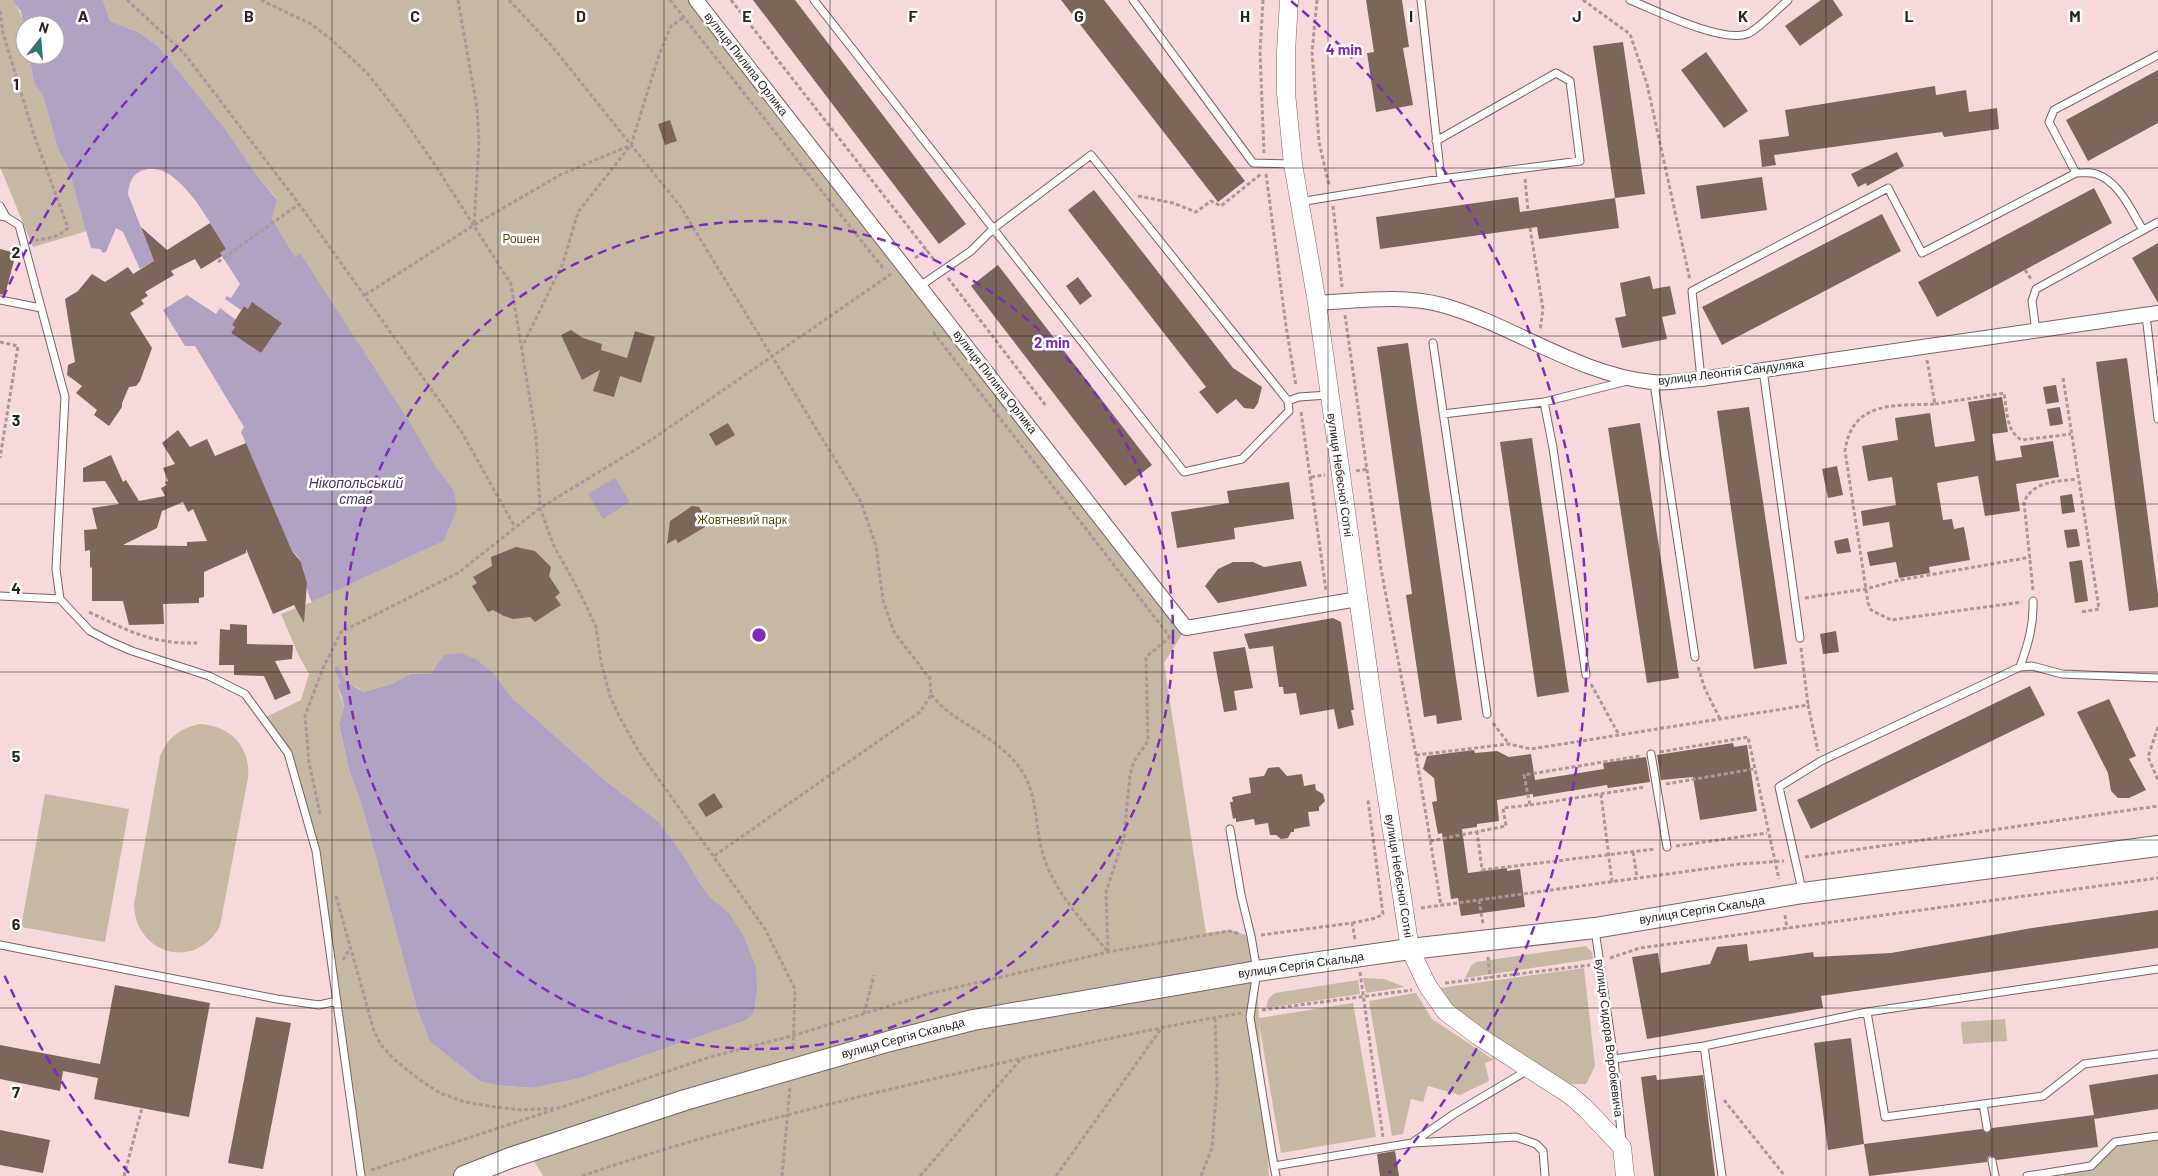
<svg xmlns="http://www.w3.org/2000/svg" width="2158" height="1176" font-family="Barlow,sans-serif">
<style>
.green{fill:#c5b9a4;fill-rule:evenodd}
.water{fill:#b0a2c2}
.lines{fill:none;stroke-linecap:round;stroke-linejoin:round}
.stream{stroke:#b0a2c2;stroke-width:5}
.building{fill:#7c6559;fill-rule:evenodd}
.service-casing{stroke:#7c6163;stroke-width:9}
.minor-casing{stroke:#7c6163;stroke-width:16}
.tertiary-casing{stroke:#7c6163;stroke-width:19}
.secondary-casing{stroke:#7c6163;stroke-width:22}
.path{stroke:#ae9697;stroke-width:3;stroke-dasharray:4 2.5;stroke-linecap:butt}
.service{stroke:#fff;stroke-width:7}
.minor{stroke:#fff;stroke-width:14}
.tertiary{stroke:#fff;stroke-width:18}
.secondary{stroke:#fff;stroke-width:20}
.grid{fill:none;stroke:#2d2222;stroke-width:1;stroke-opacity:0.55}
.ring{fill:none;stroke:#7b2cbf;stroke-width:2.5;stroke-dasharray:9 6}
.labels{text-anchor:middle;stroke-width:5;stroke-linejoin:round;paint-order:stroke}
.street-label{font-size:12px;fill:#2d2222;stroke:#fff}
.park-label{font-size:12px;fill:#634a12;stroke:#fff}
.water-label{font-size:14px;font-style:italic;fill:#4d3865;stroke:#fff}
.grid-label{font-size:16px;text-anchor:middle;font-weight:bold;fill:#2d2222;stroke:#fff;stroke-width:5;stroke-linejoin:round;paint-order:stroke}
.centre{fill:#7b2cbf;stroke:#fff;stroke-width:2.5}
.ring-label{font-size:15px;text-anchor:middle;font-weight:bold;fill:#7b2cbf;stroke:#fff;stroke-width:5;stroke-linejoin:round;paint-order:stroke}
</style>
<rect width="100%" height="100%" fill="#f8d9db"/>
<path class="green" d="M0 0H14V3C26 17 25 37 25 55H29L34 83 43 96 58 149 69 170 87 231 33 247 0 167Z
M103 0H702L1186 628 1164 663 1206 933 1230 930 1249 936 1255 970 1259 1018 1353 1003 1376 1137 1281 1153 1259 1023 1269 1176H543L528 1151 462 1176H363L317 851 289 752 264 718 301 700 309 674 298 654 281 614 312 602 444 541C461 503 460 500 436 467L300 254 295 257 272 219 277 198 261 181 226 130 159 47 140 33 110 21ZM444 655 495 675 513 699 607 782 659 822 682 853 701 885 711 898 728 912 757 993 754 1012 747 1020 577 1079 532 1088 503 1086 481 1082 430 1042 417 1009 362 806 349 770 339 726 344 707 337 685 355 686 364 692 391 684 411 674H430Z
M200 724C231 726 251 747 248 778L220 926C196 971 136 955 134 905L160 756C168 737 181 728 200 724Z
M45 794 129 809 105 942 21 927Z
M1586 946 1592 952 1593 959 1465 978 1471 966 1476 962Z
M1584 968 1595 1066 1586 1084H1571L1557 1077 1480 1028 1453 1010 1440 988Z
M1363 978 1384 979 1405 987 1366 993Z
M1358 980 1360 994 1266 1008 1269 998 1275 993Z
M1416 993 1432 1019 1494 1060 1485 1063 1489 1081 1460 1095 1428 1086 1423 1102 1411 1099 1403 1134 1392 1136 1369 1001Z
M2005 1019 2007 1041 1963 1044 1961 1022Z
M2158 1136V1176H2064L2063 1170 2091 1166 2115 1142Z"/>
<path class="water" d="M14 0H103L110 21 140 33 159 47 226 130 261 181 277 199 272 219 295 257 300 253 408 420 436 467 454 491 457 510 444 541 312 602C302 585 309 564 292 551L241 432 244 427 195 346H185L163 310 187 295 216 314 220 308 236 320 232 325 235 327 231 333 261 353 282 323 253 303 248 309 244 306 241 310 225 299 227 296 231 298 240 284 220 253 226 249C211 225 178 159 144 170 132 173 129 184 128 194L154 261 140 269 123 232 116 228 106 252 103 253 100 249 91 248 69 170 58 149 43 96 34 83 29 55H55V25H25V34L21 11 14 3Z
M615 478 630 502 603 519 588 494Z
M460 653 476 659 495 675 513 699 607 782 659 822 682 853 701 885 711 898 728 912 744 937 756 967 757 993 754 1012 747 1020 577 1079 532 1088 503 1086 481 1082 430 1042 417 1009 362 806 349 770 339 725 344 707 342 697 337 685C348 681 355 687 364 692L391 684 411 674H430L444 655Z"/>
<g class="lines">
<path class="stream" d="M337 669 346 687"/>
</g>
<path class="building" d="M753 0H795L966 224 939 244Z
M1061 0H1104L1245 181 1218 202Z
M1366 0H1402L1409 47 1403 48 1413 105 1376 112 1367 53 1374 52Z
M1821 0H1833L1843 15 1800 46 1785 26Z
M1623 42 1645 194 1615 198 1593 46Z
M1706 52 1748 111 1724 128 1681 70Z
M2158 70V123L2088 161 2066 120Z
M1935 86 1936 95 1966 90 1969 112 1997 108 1999 129 1944 137 1942 132 1774 155 1776 165 1762 167 1759 140 1789 136 1785 110Z
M670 120 677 141 665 145 658 124Z
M1897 152 1904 166 1867 186 1866 183 1858 187 1851 174Z
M1762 177 1767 210 1701 219 1696 186Z
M2094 188 2112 223 1937 317 1918 282Z
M1094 190 1233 368 1262 387 1258 403 1254 409 1244 408 1236 399 1217 414 1199 392 1206 387 1068 210Z
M1518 197 1520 212 1615 198 1619 228 1539 239 1537 227 1380 249 1376 217Z
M1882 214 1901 251 1722 345 1702 307Z
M210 223 226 249 220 253 222 256 201 269 195 259 171 271 174 275 145 292 148 296 141 300 144 304 130 313 152 348 140 381 136 386 129 387 122 403V407L109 426 94 415 97 410 76 393 82 386 67 375 68 365 75 362 65 299 78 291 92 274 105 282 128 267 133 274 154 261 141 227 167 250Z
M2158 243V303L2132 258Z
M0 249 16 253 5 295 0 294Z
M998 265 1152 465 1125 486 971 286Z
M1650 276 1653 289 1670 286 1676 314 1662 317 1667 339 1622 348 1615 318 1626 316 1620 283Z
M1078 277 1092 296 1080 305 1066 286Z
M252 302 282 323 261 353 231 333 235 327 232 325 244 306 248 309Z
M571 330 583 338 602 344 601 350 627 358 635 331 655 337 641 383 620 376 614 397 593 391 600 370 582 380 561 335Z
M1408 343 1462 720 1437 724 1436 715 1424 717 1406 595 1412 594 1377 347Z
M2127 358 2158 594V607L2129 611 2096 362Z
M2056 385 2059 402 2046 404 2043 387Z
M2002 397 2008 432 1992 434 1996 461 2022 457 2020 446 2053 441 2059 477 2016 484 2020 511 1985 516 1978 476 1937 483 1943 520 1952 519 1954 529 1964 527 1970 560 1929 567 1930 573 1899 578 1896 562 1870 566 1867 552 1893 547 1889 522 1863 526 1861 511 1896 505 1892 477 1868 481 1862 446 1898 440 1895 418 1930 413 1935 447 1975 441 1968 402Z
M1749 407 1787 664 1754 669 1717 411Z
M2060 407 2063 424 2050 426 2047 409Z
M728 423 735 435 716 446 709 434Z
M1640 423 1679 678 1647 683 1608 428Z
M178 430 190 447 207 439 215 456 246 443 292 551 301 562 307 583 304 623 294 605 273 614 246 549V553L204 572V597L199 598V603L163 604 164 624 129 625 123 601H92V567L90 568V550L85 551 84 530 97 529 92 508 119 504 105 481 83 482V468L111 455 123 482 126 480 139 501 165 496 161 488 167 485 165 482 168 481 163 468 175 464 162 443ZM183 502 188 512 193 509 207 541 187 542V546L123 545 157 528 162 511Z
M1532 438 1569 692 1537 697 1500 442Z
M1837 466 1843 495 1828 498 1822 469Z
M1289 482 1294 519 1234 528 1235 539 1177 548 1171 512 1229 503 1227 491Z
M2072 494 2075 512 2062 514 2060 496Z
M692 506 699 507 710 524 678 543 676 539 667 544 670 521Z
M2077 529 2080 546 2067 548 2064 530Z
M1848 538 1851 552 1837 554 1834 541Z
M516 547 535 551 551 567 549 576 560 593 555 597 561 605 535 622 530 617 513 619 504 616 493 610 488 612 472 586 477 583 473 577 492 566 491 557Z
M2082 560 2088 601 2075 603 2069 562Z
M1301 561 1307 586 1218 603 1205 586 1218 569 1233 562H1253L1264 567Z
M1333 618 1341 622 1354 710H1351L1354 725 1338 729 1334 709 1300 715 1296 693 1284 694 1283 687H1279L1273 646 1249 649 1244 634Z
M230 624 247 625V644L293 645 292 659 275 661 291 693 275 700 264 676 234 675V665H219L220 629 230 630Z
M1836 631 1839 652 1823 654 1820 634Z
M1245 647 1253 688 1234 691 1237 710 1224 712 1213 652Z
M2030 686 2045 715 1811 829 1797 800Z
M2109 699 2136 756 2129 759 2146 790 2129 798H2118L2111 791 2108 773 2077 712Z
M1733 743 1734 747 1747 745 1757 811 1700 820 1693 777 1661 780 1657 755Z
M1474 750 1475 753 1497 751 1509 757 1531 754 1535 780 1604 769 1603 763 1646 757 1650 782 1608 788 1607 785 1533 797V794L1497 800 1499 821 1477 824V827L1462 829 1468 873 1507 868V871L1520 869 1525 907 1461 916 1458 898 1451 899 1442 833 1438 834 1432 802 1437 801 1434 778 1423 769 1427 756Z
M1279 767 1287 776 1302 774 1304 786 1315 784 1316 790 1323 794 1325 801 1319 807V811L1308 812 1310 826 1294 829V832H1291L1288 838 1281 839 1276 835H1270L1268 823 1255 825 1254 819 1236 822V818L1233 819 1230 802H1233L1232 797 1251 793 1249 778 1264 776 1268 768Z
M714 793 723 807 706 817 698 804Z
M2158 910V948L1821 996 1823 1008 1647 1039 1632 957 1658 953 1661 973 1710 964 1717 947 1747 944 1749 961 1813 952 1814 957 1891 953 2032 928Z
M115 985 210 1003 189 1117 94 1099 98 1078 63 1071 60 1091 0 1079V1045L100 1064Z
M256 1017 291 1023 263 1169 228 1163Z
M1851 1038 1864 1144 1828 1150 1814 1043Z
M2158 1074V1109L2094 1119V1117L2098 1147 1997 1160 1991 1156 1988 1157 1987 1162 1869 1176 1864 1144 1982 1129 1987 1133 1992 1128 2094 1115 2089 1085Z
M1656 1075 1657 1080 1703 1075 1715 1176H1654L1641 1077Z
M0 1130 50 1140 43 1173 0 1165Z
M1395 1151 1399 1176H1380L1377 1154Z"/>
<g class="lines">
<g class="service-casing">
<path id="service" d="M814 0 1184 472 1242 459 1289 411 1288 401 1299 397 1328 395
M1133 0 1253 163 1292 164
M1421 0 1441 179
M1630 0C1655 10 1721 43 1747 34 1756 31 1780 7 1788 0
M2076 173C2083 173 2090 172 2096 174 2120 182 2131 211 2143 230
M1299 202 1441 179 1580 161 1570 81 1556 73 1436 141
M0 206 6 217
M0 216 6 217 19 225 65 397 56 569 60 599 90 631 111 642 132 651 209 676 245 694 288 753 316 851 361 1176
M920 286 971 251 994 228 1091 155 1288 401
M0 300 41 308
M2146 315 2158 419
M2036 331 2032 301 2036 289 2158 222
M1433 343 1487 714
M1763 370 1800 638
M1701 379 1692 291 1888 188 1922 253 2076 173 2049 122 2054 110 2158 55
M1654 383 1695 657
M1544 402 1553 448 1586 675
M1443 414 1544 402 1627 381
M0 596 60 599
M2020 667C2028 644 2034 625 2033 601
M1651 754 1667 847
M1230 829 1241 895 1251 936 1257 971 1250 1017 1274 1166 1412 1143 1454 1114 1528 1070
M1802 890 1779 787 1821 761 2020 667 2032 666 2062 674 2158 678
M1595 930 1614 1059 1622 1142
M0 945 277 999 319 1005 337 1001
M1867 1012 1885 1117 2043 1096 2084 1064 2158 1054
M1704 1046 1722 1176
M1614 1059 1704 1046 1867 1012 2158 969
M1983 1104 1987 1128
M1413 1143 1516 1137 1536 1144 1543 1151 1545 1176
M1992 1161 1995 1176
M1274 1166 1276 1176
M2027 1176 2091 1166 2115 1142 2158 1136"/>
</g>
<g class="minor-casing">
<path id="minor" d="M696 0 1186 628 1358 599
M1317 303C1357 301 1402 294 1442 305 1514 325 1576 374 1652 382 1667 384 1685 380 1701 379L2158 313"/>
</g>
<g class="tertiary-casing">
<path id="tertiary" d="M1289 0 1286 52V93L1293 164 1317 303 1376 726 1410 949 1427 985 1446 1012 1478 1036 1570 1095 1586 1109 1622 1147 1625 1176"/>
</g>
<g class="secondary-casing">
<path id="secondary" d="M464 1176 510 1158 685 1100 890 1041 973 1020 1257 971 1410 949 1595 928 1803 893 2158 846"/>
</g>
<path class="path" d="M127 0 184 53 299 204 461 431 515 527
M261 0 311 24 332 40 367 73 402 117 437 168 511 284 536 436 540 508 554 546 580 593 596 627 601 662 610 696 619 716 638 750 765 929 795 989 793 1051
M458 0 477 108 479 143 474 225
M509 0 551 45 680 206 861 502 876 546 883 600 894 632 930 679 931 695 920 712 714 856
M670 0 883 268
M731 0 935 261
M1263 0 1260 52 1264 153
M1317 0 1312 52 1319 142 1329 185
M1583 0 1630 34 1647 84 1690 280
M0 11 3 33 33 132 68 228C58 237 48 239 35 240
M1266 174 1286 326 1296 386
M1525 179 1528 211
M1138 196 1173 203 1196 212 1211 201 1221 206 1261 174
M1333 206 1342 287
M1530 228 1543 309 1540 331
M915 258 927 250
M218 262 299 204
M2025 270 2031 279
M948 278 1046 406
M365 295 474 225 560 175 631 145 659 55 671 26 683 18
M1345 315 1381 569 1416 755 1441 905
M933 332 1170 637 1174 635
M0 342 18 346 0 458
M521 349 563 263 578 212 631 145
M1927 360 1935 404C1895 406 1852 400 1845 451L1868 603 1871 610 1891 620 2022 602
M2063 378 2099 609 2081 612
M1935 404 2004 393C2007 410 2006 432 2022 440L2071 434
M1301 412 1326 591
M1356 471 1368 469
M1311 477 1325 475
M2033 590 2024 502C2034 480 2057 482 2077 479
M1805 598 1866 589 1895 581 2031 557
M89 612C129 631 151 644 197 643
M1801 648 1808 705
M1698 667 1705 689 1720 719
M1591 684 1618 733
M931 695C937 701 943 708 950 713 975 731 1007 746 1023 773 1037 796 1035 822 1041 847 1051 889 1081 919 1108 952
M1493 723 1509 744
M2158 727 2148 757 2158 780
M1660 752 1748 737 1779 879
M1416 755 1509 744 1531 749 1808 705 1818 751
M1666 784 1754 769
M1601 794 1612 882
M1530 805 1645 787
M320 814 309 762 305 716 323 668 341 632 458 573 540 508 651 440 891 274
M1477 831 1482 870 1655 849
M1430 841 1506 826 1503 808 1530 805 1524 775 1640 756
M1676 846 1767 833
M1633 852 1637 878
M1805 857 2158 806
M336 896 374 1031 381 1045 395 1060 420 1080 440 1093 465 1102 495 1107 521 1110 559 1108 710 1057 795 1035 928 994 1108 952 1229 931 1240 934
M1479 900 1483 924
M1421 908 1740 864 1784 861
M1785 915 1787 929
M1352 923 1376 918 1383 914 1368 800
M1261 935 1352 923 1355 939
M1108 952 1106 892 1124 837 1130 775 1134 761 1148 741 1146 657 1170 637
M1488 957 1490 978
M1610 958 1640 948 2158 878
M343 960 350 948
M1360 972 1383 1137
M1445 983 1590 965
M1262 1010 1412 990
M864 1014 874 975
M1724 1100 1785 1176
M371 1170 553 1110
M124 1176 142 1108
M582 1176C701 1135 823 1105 946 1076 1044 1053 1141 1030 1241 1013
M782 1176 790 1087
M920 1176 1021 1059
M1056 1176 1163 1026
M1201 1176 1212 1148 1217 1084 1215 1017"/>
<use href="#service" class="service"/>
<use href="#minor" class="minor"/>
<use href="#tertiary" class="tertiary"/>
<use href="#secondary" class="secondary"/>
</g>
<path class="grid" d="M166 0V1176M332 0V1176M498 0V1176M664 0V1176M830 0V1176M996 0V1176M1162 0V1176M1328 0V1176M1494 0V1176M1660 0V1176M1826 0V1176M1992 0V1176M0 168H2158M0 336H2158M0 504H2158M0 672H2158M0 840H2158M0 1008H2158"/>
<g class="ring">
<circle cx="759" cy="635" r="414"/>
<path d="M129 1173A828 828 0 0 1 3 972M3 298A828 828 0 0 1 227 1M1291 1A828 828 0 0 1 1389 1173"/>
</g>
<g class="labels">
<g class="street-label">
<text transform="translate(746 64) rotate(52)" y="4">вулиця Пилипа Орлика</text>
<text transform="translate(1731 372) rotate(-7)" y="4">вулиця Леонтія Сандуляка</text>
<text transform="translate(995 382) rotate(52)" y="4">вулиця Пилипа Орлика</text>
<text transform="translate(1340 475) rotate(82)" y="4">вулиця Небесної Сотні</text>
<text transform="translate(1399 876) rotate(81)" y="4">вулиця Небесної Сотні</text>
<text transform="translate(1702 910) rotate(-9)" y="4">вулиця Сергія Скальда</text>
<text transform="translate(1301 965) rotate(-8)" y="4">вулиця Сергія Скальда</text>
<text transform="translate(903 1038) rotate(-15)" y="4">вулиця Сергія Скальда</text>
<text transform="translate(1609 1038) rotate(83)" y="4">вулиця Сидора Воробкевича</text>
</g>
<g class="park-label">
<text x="521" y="243">Рошен</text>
<text x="742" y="524">Жовтневий парк</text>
</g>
<g class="water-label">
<text x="356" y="488">Нікопольський<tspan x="356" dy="16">став</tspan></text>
</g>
</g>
<g class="grid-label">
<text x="83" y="22">A</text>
<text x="249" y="22">B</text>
<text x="415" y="22">C</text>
<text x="581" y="22">D</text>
<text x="747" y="22">E</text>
<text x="913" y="22">F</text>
<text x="1079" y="22">G</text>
<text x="1245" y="22">H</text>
<text x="1411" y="22">I</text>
<text x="1577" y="22">J</text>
<text x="1743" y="22">K</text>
<text x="1909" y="22">L</text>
<text x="2075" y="22">M</text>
<text x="16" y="90">1</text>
<text x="16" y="258">2</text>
<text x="16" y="426">3</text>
<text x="16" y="594">4</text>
<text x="16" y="762">5</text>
<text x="16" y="930">6</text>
<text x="16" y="1098">7</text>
</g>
<circle cx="759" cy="635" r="8" class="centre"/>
<g class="ring-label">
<text x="1344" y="55">4 min</text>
<text x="1052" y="348">2 min</text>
</g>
<g transform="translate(40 40) rotate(17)"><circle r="24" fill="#ffffff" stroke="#aba7a7"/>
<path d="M0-4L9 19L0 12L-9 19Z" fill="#2e766f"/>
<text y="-8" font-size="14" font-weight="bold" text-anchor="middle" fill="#2d2222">N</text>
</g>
</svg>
